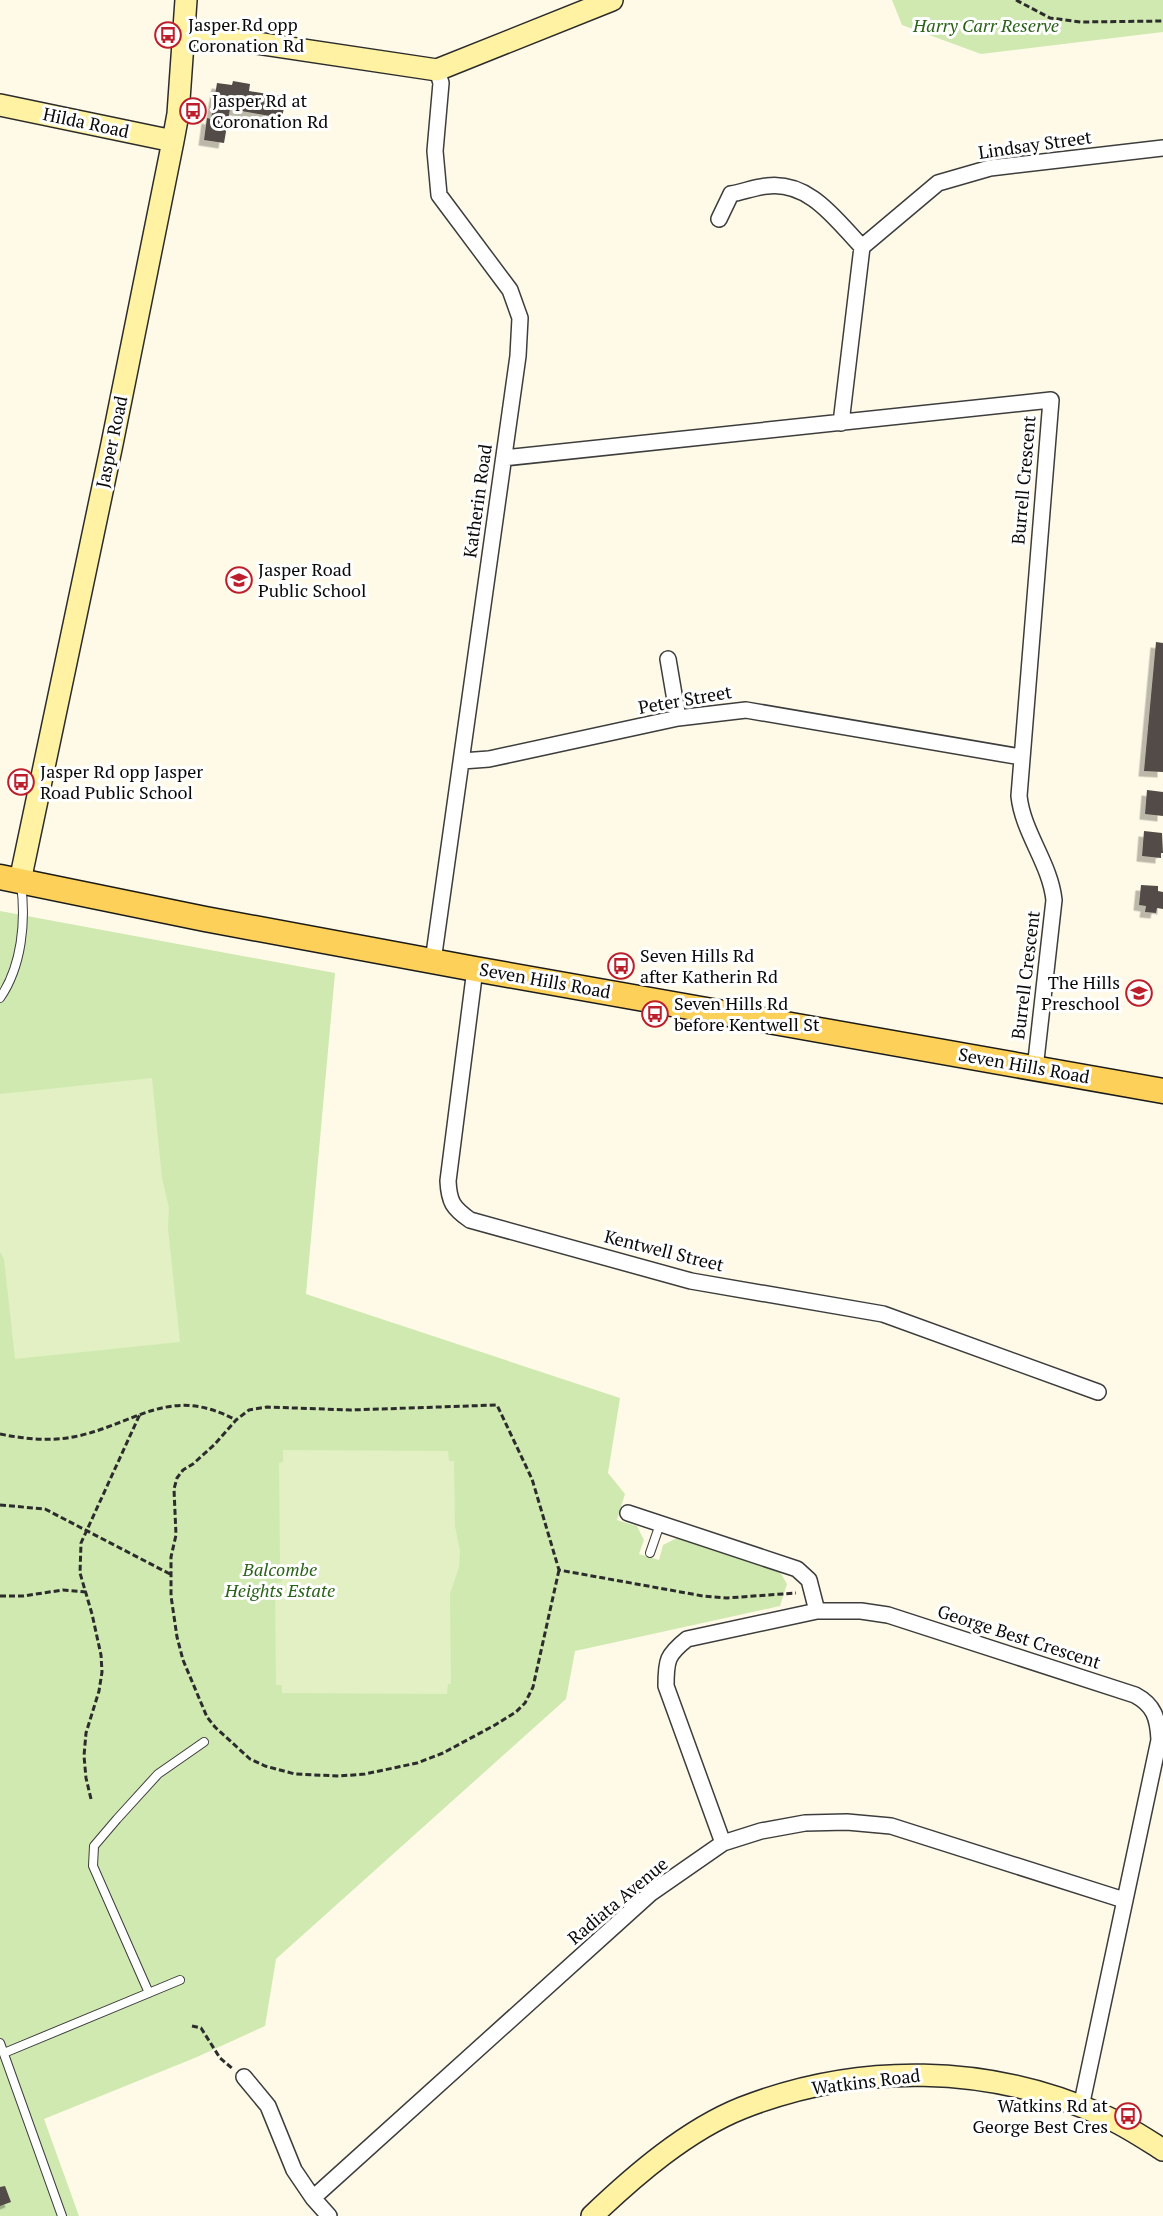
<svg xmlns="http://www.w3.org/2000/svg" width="1163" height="2216" font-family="'PT Serif',serif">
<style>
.green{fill:#cfe9b1}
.pitch{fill:#e2f0c3}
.building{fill:#534b46;filter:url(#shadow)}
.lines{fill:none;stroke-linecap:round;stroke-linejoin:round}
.lane-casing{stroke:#3d3d3d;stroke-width:10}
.street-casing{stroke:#3d3d3d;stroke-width:18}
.secondary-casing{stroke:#2c2c2c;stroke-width:24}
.primary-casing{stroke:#1b1b1b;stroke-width:27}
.path{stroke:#2c2c2c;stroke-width:3;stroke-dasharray:6 3;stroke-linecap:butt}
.lane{stroke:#fff;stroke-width:8}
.street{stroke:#fff;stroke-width:15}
.secondary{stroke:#fff2a2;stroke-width:21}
.primary{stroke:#fdd159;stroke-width:24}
.labels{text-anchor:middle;stroke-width:6;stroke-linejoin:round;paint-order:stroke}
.poi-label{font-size:18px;fill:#0a0a0a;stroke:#fff;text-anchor:start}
.park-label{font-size:18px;font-style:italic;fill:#2b621a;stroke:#fff}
.street-label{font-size:18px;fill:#0a0a0a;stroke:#fff}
</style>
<defs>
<filter id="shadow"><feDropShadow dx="-5.5" dy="5.5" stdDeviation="0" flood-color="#0004"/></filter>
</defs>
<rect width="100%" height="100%" fill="#fffae7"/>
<path class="green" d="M892 0H1163V32L981 54 902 25Z
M0 911 335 973 306 1294 620 1398 608 1473 625 1494 617 1520 637 1526 644 1540 639 1554 659 1560 663 1545 677 1538 780 1572 787 1584 780 1606 575 1651 566 1699 276 1959 265 2026 197 2057 44 2119 79 2216H0Z"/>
<path class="pitch" d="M152 1078 162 1178 169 1208 168 1228 180 1342 15 1359 4 1259 0 1252V1094Z
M283 1450 448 1451 449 1461H454L455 1526 460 1551 459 1567 450 1594 451 1684H448L447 1694 282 1693V1685H276L275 1583 282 1582 280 1565 279 1463 283 1462Z"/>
<path class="building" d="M233 81 250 84 249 91 286 97 282 118 230 109 224 143 204 140 207 118 211 119 217 83 232 85Z
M1156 642 1163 643V772L1144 771Z
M1147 790 1163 792V816L1145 814Z
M1144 831 1162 833 1163 853H1161V858L1142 856Z
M1141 885 1158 886V891L1163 892V909L1157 908 1156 913 1145 912 1146 906 1139 905Z
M5 2186 11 2202 0 2206V2187Z"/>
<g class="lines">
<g class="lane-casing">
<path id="lane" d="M0 998C22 966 26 921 21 884
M650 1553 660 1524
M149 1993 93 1866 94 1846 117 1819 158 1774 204 1742
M0 2043 62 2216
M4 2053 180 1980"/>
</g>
<g class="street-casing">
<path id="street" d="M719 219 731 194C743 192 755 187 767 186 810 181 836 220 862 247
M841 423 862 247 938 183 990 168 1163 148
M504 458 1051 400 1019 796C1023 833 1050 863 1054 900L1035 1069
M668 659 678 718
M462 761 489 759 678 718 746 710 1021 757
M433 961 518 356 520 318 510 290 439 195 435 151 441 83 437 70
M475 969 448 1181C449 1202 453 1208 470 1220L691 1281 883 1314 1098 1392
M628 1513 797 1569 809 1580 817 1611
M723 1843 666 1686C666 1660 667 1655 687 1639L817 1611H861L888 1615 1135 1695C1154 1705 1158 1718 1159 1740L1081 2107
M244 2077 268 2106 294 2170 313 2198 329 2216
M313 2198 651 1893 723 1843 761 1831 805 1823 847 1822 891 1826 1124 1900"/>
</g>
<g class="secondary-casing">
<path id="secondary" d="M184 32 437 70 612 0
M0 105 173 141
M20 881 112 444 173 141 178 114 186 0
M592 2216C635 2175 687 2130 742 2108 859 2062 990 2064 1104 2116 1125 2125 1144 2138 1163 2150"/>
</g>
<g class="primary-casing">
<path id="primary" d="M0 877 205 919 475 969 1163 1091"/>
</g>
<path class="path" d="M1016 0 1050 18 1081 22 1163 21
M0 1434C25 1439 52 1442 78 1436 139 1422 170 1385 236 1420
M0 1505 45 1509 170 1574
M559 1570 533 1687 525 1703 516 1712 495 1725 443 1753 417 1763 365 1774 339 1776 295 1774 265 1766 250 1759 215 1727 207 1717 183 1660 177 1637 171 1596V1557L176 1535 174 1489 177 1478 183 1470 193 1464 214 1445 236 1420 249 1410 267 1407 351 1410 497 1405 532 1479 559 1570 703 1596 727 1598 796 1593
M0 1596H23L63 1590 86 1592
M91 1799 86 1778 84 1756 86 1733 99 1691 102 1672 101 1655 92 1614 80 1573 81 1543 140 1414
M192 2026 201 2028 220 2058 233 2069"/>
<use href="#lane" class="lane"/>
<use href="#street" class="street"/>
<use href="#secondary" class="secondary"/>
<use href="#primary" class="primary"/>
</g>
<defs>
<g id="bus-ring" transform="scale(1.35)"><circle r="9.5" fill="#fff" stroke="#bc1f2b" stroke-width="1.5"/><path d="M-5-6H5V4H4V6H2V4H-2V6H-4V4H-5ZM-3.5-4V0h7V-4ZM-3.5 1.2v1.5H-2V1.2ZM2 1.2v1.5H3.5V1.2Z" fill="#bc1f2b"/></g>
<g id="school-ring" transform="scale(1.35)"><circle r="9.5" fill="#fff" stroke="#bc1f2b" stroke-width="1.5"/><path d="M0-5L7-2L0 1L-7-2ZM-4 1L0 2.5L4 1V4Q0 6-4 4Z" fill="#bc1f2b"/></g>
</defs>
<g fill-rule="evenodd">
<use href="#bus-ring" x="168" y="35"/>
<use href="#bus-ring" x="193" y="111"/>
<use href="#school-ring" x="239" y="580"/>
<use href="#bus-ring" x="21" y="782"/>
<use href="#bus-ring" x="621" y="966"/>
<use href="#school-ring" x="1139" y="993"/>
<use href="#bus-ring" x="655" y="1014"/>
<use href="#bus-ring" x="1128" y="2116"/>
</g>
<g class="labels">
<g class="poi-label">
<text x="188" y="31">Jasper Rd opp<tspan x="188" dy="21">Coronation Rd</tspan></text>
<text x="212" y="107">Jasper Rd at<tspan x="212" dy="21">Coronation Rd</tspan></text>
<text x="258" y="576">Jasper Road<tspan x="258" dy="21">Public School</tspan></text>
<text x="40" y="778">Jasper Rd opp Jasper<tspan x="40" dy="21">Road Public School</tspan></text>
<text x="640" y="962">Seven Hills Rd<tspan x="640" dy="21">after Katherin Rd</tspan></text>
<text x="1120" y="989" text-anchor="end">The Hills<tspan x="1120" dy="21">Preschool</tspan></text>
<text x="674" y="1010">Seven Hills Rd<tspan x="674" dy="21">before Kentwell St</tspan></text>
<text x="1108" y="2112" text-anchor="end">Watkins Rd at<tspan x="1108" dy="21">George Best Cres</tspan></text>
</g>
<g class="park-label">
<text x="986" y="32">Harry Carr Reserve</text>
<text x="280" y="1576">Balcombe<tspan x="280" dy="21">Heights Estate</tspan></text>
</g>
<g class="street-label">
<text transform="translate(86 123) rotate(12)" y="6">Hilda Road</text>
<text transform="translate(1035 145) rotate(-8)" y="6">Lindsay Street</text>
<text transform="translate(112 442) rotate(-78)" y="6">Jasper Road</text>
<text transform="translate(1024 480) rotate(-85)" y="6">Burrell Crescent</text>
<text transform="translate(478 501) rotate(-82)" y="6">Katherin Road</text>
<text transform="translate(685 700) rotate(-10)" y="6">Peter Street</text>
<text transform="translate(1026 975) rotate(-83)" y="6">Burrell Crescent</text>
<text transform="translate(545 981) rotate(10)" y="6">Seven Hills Road</text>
<text transform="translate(1024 1066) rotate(10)" y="6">Seven Hills Road</text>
<text transform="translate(664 1251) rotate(14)" y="6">Kentwell Street</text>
<text transform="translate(1019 1637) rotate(18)" y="6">George Best Crescent</text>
<text transform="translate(618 1901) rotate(-40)" y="6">Radiata Avenue</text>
<text transform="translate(866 2082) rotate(-7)" y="6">Watkins Road</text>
</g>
</g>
</svg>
